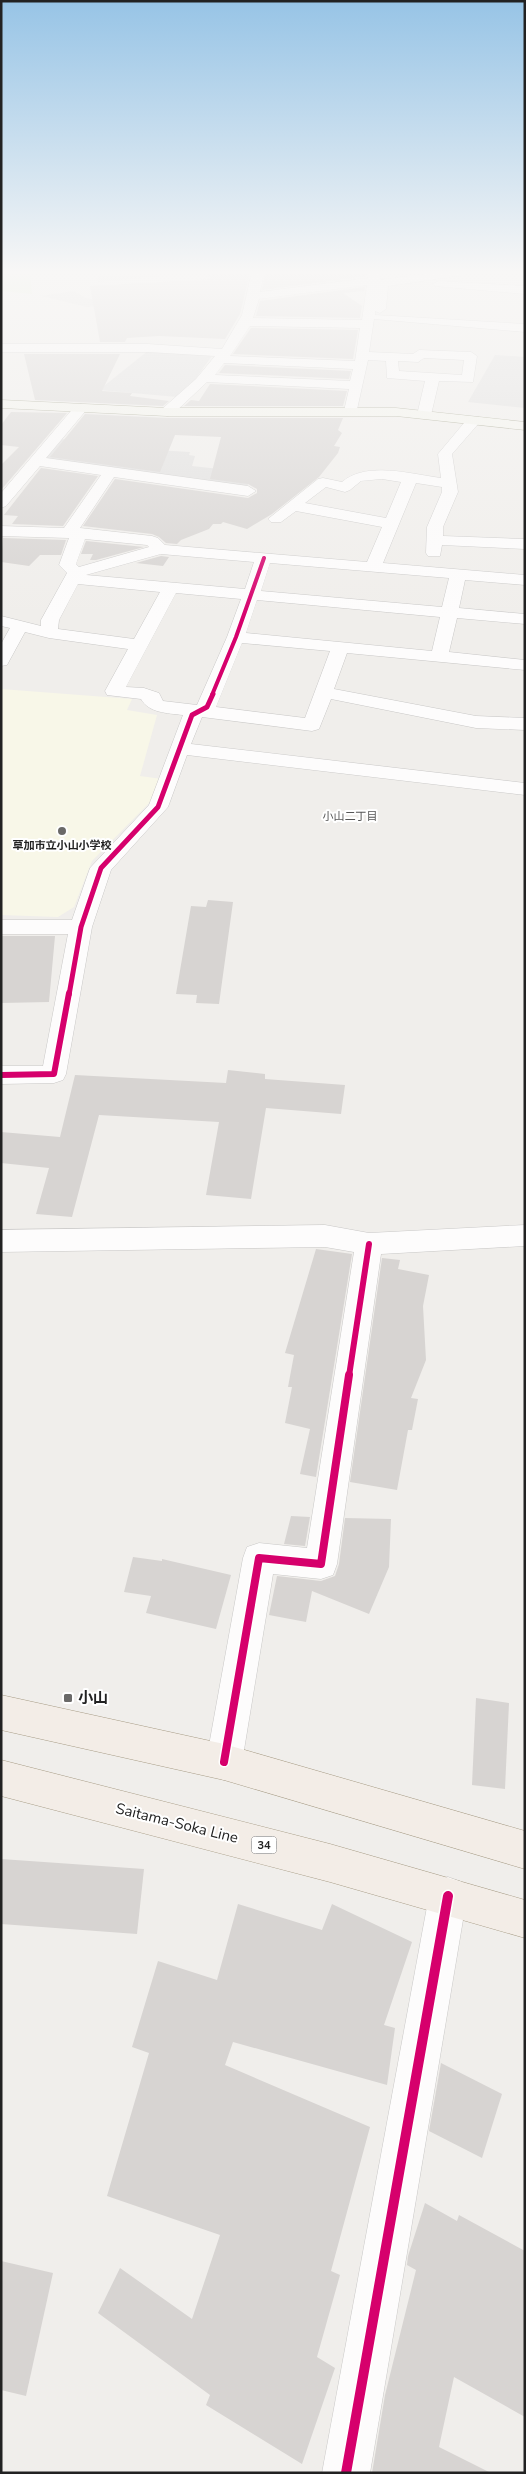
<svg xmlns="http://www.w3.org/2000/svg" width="526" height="2474" font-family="'Nunito Sans','Noto Sans JP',sans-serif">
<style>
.education{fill:#f8f7e8}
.grass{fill:#ddeccb}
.parking{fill:#e0dfde}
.building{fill:#d7d4d2}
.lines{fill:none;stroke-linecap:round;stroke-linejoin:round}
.street-casing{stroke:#c9c8c7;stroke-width:1}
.secondary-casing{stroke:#999a82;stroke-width:1}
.primary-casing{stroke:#a79c86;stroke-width:1}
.street{fill:#fdfcfc;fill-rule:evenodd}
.secondary{fill:#f4f4ed;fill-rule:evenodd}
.primary{fill:#f3ede7;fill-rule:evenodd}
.cycleway-far4-casing{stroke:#fff;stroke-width:5.5}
.cycleway-far3-casing{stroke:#fff;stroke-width:8}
.cycleway-far2-casing{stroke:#fff;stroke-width:9}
.cycleway-far1-casing{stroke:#fff;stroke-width:11}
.cycleway-casing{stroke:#fff;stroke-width:13}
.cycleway-far4{stroke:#d6006c;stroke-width:4}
.cycleway-far3{stroke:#d6006c;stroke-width:5}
.cycleway-far2{stroke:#d6006c;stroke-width:6}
.cycleway-far1{stroke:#d6006c;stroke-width:8}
.cycleway{stroke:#d6006c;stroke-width:10}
.poi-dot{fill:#6a6968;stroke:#fff;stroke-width:2}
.labels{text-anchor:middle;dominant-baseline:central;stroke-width:4;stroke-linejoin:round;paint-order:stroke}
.far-neighbourhood-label{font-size:11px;fill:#555;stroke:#fff}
.far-poi-label{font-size:11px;font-weight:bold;fill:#222;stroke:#fff}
.shield{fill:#fff;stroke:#646464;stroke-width:1}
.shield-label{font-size:11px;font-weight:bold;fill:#222}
.near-poi-label{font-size:15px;font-weight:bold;fill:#222;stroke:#fff;text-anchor:start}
.near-street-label{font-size:15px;fill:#222;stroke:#fff}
</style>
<rect width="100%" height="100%" fill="#f0eeeb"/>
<path class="education" d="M 1,689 L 132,699 L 127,710 L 157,715 L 140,776 L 162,779 L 152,800 L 92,861 L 74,907 L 58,917 L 1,915 Z"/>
<path class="grass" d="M 1,272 L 30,272 L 32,294 L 1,291 Z"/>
<g class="parking">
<path d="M 97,272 L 171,272 L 174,275 L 98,282 Z"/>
<path d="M 74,291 L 86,298 L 122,305 L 87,307 L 41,296 Z"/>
<path d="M 149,350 L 207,354 L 211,357 L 190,387 L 177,397 L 99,390 Z"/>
<path d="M 495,355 L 525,357 L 525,408 L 468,402 Z"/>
<path d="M 62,439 L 137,449 L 190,452 L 189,455 L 195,456 L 192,466 L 256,473 L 246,487 L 45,459 Z"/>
</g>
<g class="building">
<path d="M 204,272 L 250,272 L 240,314 L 225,339 L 159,336 L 127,338 L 125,342 L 100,342 L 90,286 L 211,279 Z"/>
<path d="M 302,272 L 367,272 L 366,276 L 262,290 L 265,274 Z"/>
<path d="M 365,287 L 364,291 L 343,293 L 362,306 L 360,318 L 256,316 L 260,301 Z"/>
<path d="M 251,328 L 358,330 L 353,359 L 233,354 Z"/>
<path d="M 24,354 L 120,354 L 102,391 L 132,393 L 130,396 L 169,401 L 163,406 L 35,400 Z"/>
<path d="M 225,365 L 351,371 L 349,379 L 219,373 Z"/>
<path d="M 210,384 L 347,391 L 343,406 L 184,406 L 191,400 L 199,401 Z"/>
<path d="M 11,412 L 67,413 L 1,490 L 1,465 L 19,447 L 1,445 L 1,425 Z"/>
<path d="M 85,414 L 167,418 L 343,418 L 338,430 L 342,433 L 334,446 L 340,447 L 338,453 L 319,477 L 272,514 L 247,529 L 223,522 L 221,524 L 213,524 L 209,529 L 181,540 L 177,544 L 166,543 L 159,537 L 152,534 L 83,526 L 115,479 L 248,498 L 257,493 L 257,489 L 248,484 L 210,479 L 221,437 L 175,435 L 160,472 L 50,457 Z"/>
<path d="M 41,468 L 98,476 L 63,526 L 12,524 L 18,516 L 4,515 Z"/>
<path d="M 3,538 L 66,540 L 61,555 L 40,555 L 29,566 L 1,562 Z"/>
<path d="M 86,541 L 144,547 L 96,560 L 90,560 L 93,554 L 81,554 Z"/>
<path d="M 161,556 L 169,557 L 163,566 L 136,563 Z"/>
<path d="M 208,900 L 233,902 L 219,1004 L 196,1003 L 197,995 L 176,994 L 191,906 L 206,907 Z"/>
<path d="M 1,936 L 55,936 L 49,1002 L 1,1003 Z"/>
<path d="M 228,1070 L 265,1074 L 265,1079 L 345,1085 L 341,1114 L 266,1108 L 251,1199 L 206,1195 L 219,1122 L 99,1115 L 72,1217 L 36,1214 L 49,1168 L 1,1163 L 1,1132 L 60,1137 L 75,1075 L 226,1083 Z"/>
<path d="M 316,1249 L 352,1254 L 316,1477 L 300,1474 L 310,1429 L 285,1423 L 292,1387 L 288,1387 L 294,1355 L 285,1353 Z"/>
<path d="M 382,1258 L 400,1260 L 398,1269 L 429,1275 L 423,1306 L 426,1360 L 411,1398 L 418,1399 L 412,1430 L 408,1430 L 397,1490 L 350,1482 Z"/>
<path d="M 291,1516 L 310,1517 L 305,1546 L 284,1544 Z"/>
<path d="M 345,1518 L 391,1519 L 389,1567 L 369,1614 L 312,1591 L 306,1622 L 269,1615 L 277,1576 L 321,1581 L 335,1576 L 339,1564 Z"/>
<path d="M 133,1557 L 162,1561 L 162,1559 L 231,1575 L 216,1629 L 146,1613 L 151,1596 L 124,1592 Z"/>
<path d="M 476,1698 L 509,1703 L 505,1789 L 472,1785 Z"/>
<path d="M 1,1859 L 144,1869 L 137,1934 L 1,1924 Z"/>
<path d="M 238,1904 L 322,1930 L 332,1904 L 412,1942 L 384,2025 L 395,2028 L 387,2085 L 233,2042 L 225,2065 L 370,2127 L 331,2271 L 340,2275 L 317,2357 L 335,2368 L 302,2464 L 206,2405 L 210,2395 L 98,2313 L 120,2268 L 192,2319 L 220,2235 L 107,2196 L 149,2053 L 132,2047 L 158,1961 L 217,1980 Z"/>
<path d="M 441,2063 L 502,2094 L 482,2158 L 429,2131 Z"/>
<path d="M 425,2203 L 457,2221 L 459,2215 L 525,2251 L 525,2417 L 454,2377 L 439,2447 L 491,2473 L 372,2473 L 385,2395 L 416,2270 L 407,2265 L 408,2256 Z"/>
<path d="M 1,2261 L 53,2273 L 26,2396 L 1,2390 Z"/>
</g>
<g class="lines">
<g class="street-casing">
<g id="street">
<path d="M 252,272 L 264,272 L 260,292 L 368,278 L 369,272 L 381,272 L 380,280 L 440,272 L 470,272 L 464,275 L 388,286 L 386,309 L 380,313 L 375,311 L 375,315 L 525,324 L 525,332 L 374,319 L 369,352 L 413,354 L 419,350 L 471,352 L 477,356 L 473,382 L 439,381 L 431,415 L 424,419 L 417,415 L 425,381 L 387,378 L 386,361 L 368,360 L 356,414 L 351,415 L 344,411 L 349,389 L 207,382 L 172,415 L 167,416 L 160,412 L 162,409 L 196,379 L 215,356 L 148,352 L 1,352 L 1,344 L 148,344 L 222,349 L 242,315 ZM 367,285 L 362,320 L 253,318 L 259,299 ZM 250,326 L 360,328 L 355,361 L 230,356 ZM 424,358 L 464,360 L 462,375 L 399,371 L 398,361 L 418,362 ZM 224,363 L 353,369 L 350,381 L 215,375 Z"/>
<path d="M 439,281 L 525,286 L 525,294 L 435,286 L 433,284 Z"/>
<path d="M 81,404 L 88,408 L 46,458 L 248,486 L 256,491 L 248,496 L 114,477 L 80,528 L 152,536 L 158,538 L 165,545 L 367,562 L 382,527 L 296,511 L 281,522 L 271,522 L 268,519 L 318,479 L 323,478 L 342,482 C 367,461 410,474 441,478 L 438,454 L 469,417 L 479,417 L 481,420 L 479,423 L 452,454 L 458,492 L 443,527 L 443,536 L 525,539 L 525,549 L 442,545 L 440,556 L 428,556 L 426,553 L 427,527 L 442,492 L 442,487 L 416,483 L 383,563 L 525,575 L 525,585 L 465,580 L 459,608 L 525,614 L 525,624 L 457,618 L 449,652 L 525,660 L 525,670 L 347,653 L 334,689 L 476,716 L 525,718 L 525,730 L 476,728 L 331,699 L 319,729 L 312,731 L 202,717 L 191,744 L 525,783 L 525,795 L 187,755 L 168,807 L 111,870 L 92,927 L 66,1074 L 63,1080 L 54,1083 L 1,1084 L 1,1066 L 43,1066 L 68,934 L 1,934 L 1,920 L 72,920 L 90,868 L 149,805 L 183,715 C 167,713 149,713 141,699 L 107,695 L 105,691 L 128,649 L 49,638 L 25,632 L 7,665 L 1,666 L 1,644 L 10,628 L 1,626 L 1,616 L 41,626 L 41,620 L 67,573 L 59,565 L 69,538 L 1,536 L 1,526 L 64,528 L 101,475 L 40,466 L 6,506 L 1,508 L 1,493 L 76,405 ZM 382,479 L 401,482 L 386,518 L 305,503 L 326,487 L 345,492 L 350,490 L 361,481 ZM 85,539 L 147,545 L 149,547 L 79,567 L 76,564 ZM 161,554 L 254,562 L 245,589 L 86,575 ZM 270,563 L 449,578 L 442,607 L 261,591 ZM 78,584 L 160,592 L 134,639 L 58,629 L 59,620 ZM 176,593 L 241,599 L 227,637 L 197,705 L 163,701 L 159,693 L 144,688 L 126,687 ZM 257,600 L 440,617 L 432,651 L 246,633 ZM 242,643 L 330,651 L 305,718 L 216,707 Z"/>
<path d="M 325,1225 L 369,1233 L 525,1225 L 525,1246 L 381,1254 L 337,1564 L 333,1575 L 321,1579 L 273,1574 L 242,1762 L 237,1775 L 224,1780 L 211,1775 L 206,1762 L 243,1558 L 247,1547 L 259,1543 L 307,1548 L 354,1252 L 325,1247 L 1,1252 L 1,1230 Z"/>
<path d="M 448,1877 L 462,1882 L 467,1896 L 370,2473 L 322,2473 L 429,1896 L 434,1882 Z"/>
</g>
</g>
<g class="secondary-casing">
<path id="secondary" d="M 1,400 L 167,408 L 396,408 L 525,422 L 525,430 L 396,416 L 167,416 L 1,408 Z"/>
</g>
<g class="primary-casing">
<g id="primary">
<path d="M 1,1695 L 224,1744 L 525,1831 L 525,1869 L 224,1780 L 1,1730 Z"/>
<path d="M 1,1760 L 330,1844 L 525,1900 L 525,1938 L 330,1882 L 1,1796 Z"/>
</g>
</g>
<use href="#street" class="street"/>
<use href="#secondary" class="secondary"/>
<use href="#primary" class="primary"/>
<g class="cycleway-far4-casing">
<path id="cycleway-far4" d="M 212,695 L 236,637 L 264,558"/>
</g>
<g class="cycleway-far3-casing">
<path id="cycleway-far3" d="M 69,995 L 81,927 L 101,868 L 158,807 L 192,715 L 207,707 L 213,694"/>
</g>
<g class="cycleway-far2-casing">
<g id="cycleway-far2">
<path d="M 1,1075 L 54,1074 L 69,993"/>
<path d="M 349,1376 L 369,1244"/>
</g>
</g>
<g class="cycleway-far1-casing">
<path id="cycleway-far1" d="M 224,1762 L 259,1558 L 321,1564 L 349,1375"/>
</g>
<g class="cycleway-casing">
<path id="cycleway" d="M 346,2473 L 448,1896"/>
</g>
<use href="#cycleway-far4" class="cycleway-far4"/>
<use href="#cycleway-far3" class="cycleway-far3"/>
<use href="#cycleway-far2" class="cycleway-far2"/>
<use href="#cycleway-far1" class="cycleway-far1"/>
<use href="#cycleway" class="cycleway"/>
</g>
<linearGradient id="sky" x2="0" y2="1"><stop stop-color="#97c4e6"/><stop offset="0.44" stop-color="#f8f7f6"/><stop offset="1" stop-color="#f8f7f6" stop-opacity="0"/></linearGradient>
<rect width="526" height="619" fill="url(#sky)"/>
<g class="poi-dot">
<circle cx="62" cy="831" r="5"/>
<rect x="63" y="1693" width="10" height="10" rx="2.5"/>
</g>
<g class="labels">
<g class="far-neighbourhood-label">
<text x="350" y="816">小山二丁目</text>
</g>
<g class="far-poi-label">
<text x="62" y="845">草加市立小山小学校</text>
</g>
<rect class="shield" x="251.5" y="1836.5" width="25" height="17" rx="4"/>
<g class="shield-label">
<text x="264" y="1845">34</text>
</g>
<g class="near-poi-label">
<text x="78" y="1698">小山</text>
</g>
<g class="near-street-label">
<text transform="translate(177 1823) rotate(14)">Saitama-Soka Line</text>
</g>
</g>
<rect width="526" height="2474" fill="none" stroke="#222222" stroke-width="5"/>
</svg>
